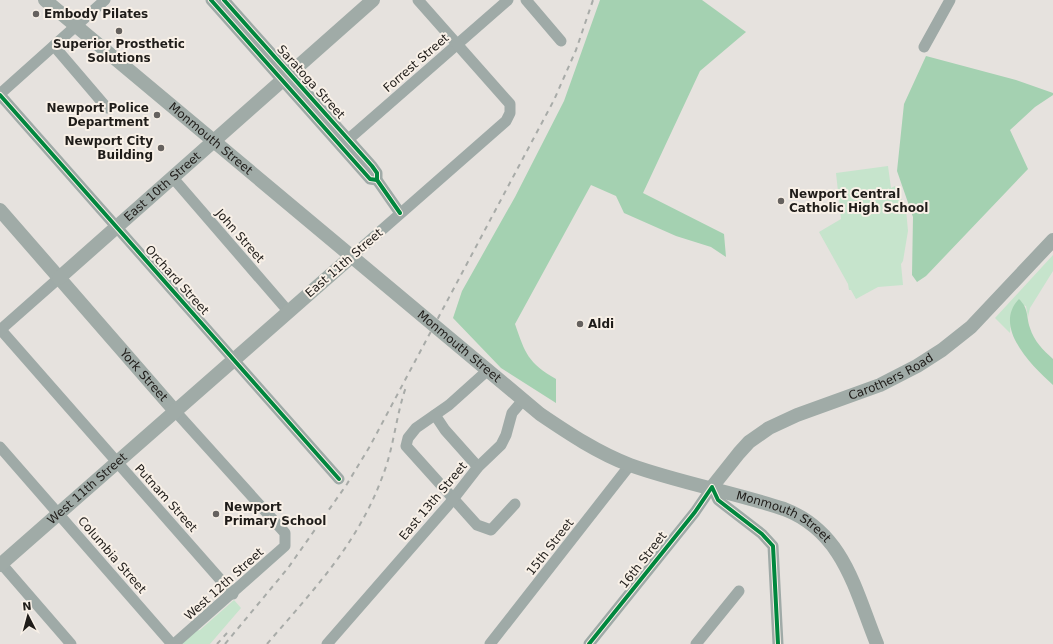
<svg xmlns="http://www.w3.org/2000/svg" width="1053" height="644" font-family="'DejaVu Sans',sans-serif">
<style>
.green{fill:#c6e4cc}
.forest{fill:#a4d1b1}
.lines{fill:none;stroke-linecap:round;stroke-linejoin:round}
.minor{stroke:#9faaa7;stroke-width:11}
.major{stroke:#a0aba7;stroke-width:14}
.rail{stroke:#a8aba8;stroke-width:2;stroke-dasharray:5 5;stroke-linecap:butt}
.cycleway-casing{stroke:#f8f0e7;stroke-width:6}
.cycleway{stroke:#00873e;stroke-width:4}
.poi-dot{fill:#65615e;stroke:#f8f0e7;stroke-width:1.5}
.labels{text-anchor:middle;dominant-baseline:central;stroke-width:4;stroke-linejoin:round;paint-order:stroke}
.poi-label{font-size:12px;font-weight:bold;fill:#1f1c19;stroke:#f8f0e7;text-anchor:start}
.street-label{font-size:12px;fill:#1f1c19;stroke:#f8f0e7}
</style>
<rect width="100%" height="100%" fill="#e6e2de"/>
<g class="green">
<path d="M 888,166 L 891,188 L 895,186 L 906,209 L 908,231 L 903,261 L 901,264 L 903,285 L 878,287 L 856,299 L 851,290 L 849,290 L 848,284 L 819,232 L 841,219 L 836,173 Z"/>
<path d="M 1053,255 L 1053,271 L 1030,308 L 1028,317 L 1026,306 L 1015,304 L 1011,317 L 1010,333 L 995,318 Z"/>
<path d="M 234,600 L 241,608 L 210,644 L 177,644 L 194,631 L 200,630 Z"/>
</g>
<g class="forest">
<path d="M 600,0 L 702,0 L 746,32 L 700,71 L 643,193 L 724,234 L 726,257 L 711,247 L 676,236 L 624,213 L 616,196 L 591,185 L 515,324 C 525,353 528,363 556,379 L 556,403 L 501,368 L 453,318 L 462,291 L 515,197 L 564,101 Z"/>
<path d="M 926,56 L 1016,80 L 1053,93 L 1053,95 L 1035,107 L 1010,130 L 1028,169 L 926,276 L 917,282 L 912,275 L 913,217 L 897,171 L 904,104 Z"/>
<path d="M 1019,299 C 1029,309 1026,316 1030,328 C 1034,341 1043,350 1053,359 L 1053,385 C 1032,366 992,327 1019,299 Z"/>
</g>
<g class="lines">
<g class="minor">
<path d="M 211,0 L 370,179 L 377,180"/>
<path d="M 224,0 L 372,166 L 377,173 L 377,180 L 400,213"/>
<path d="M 526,0 L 561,41"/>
<path d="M 54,46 L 107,108"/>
<path d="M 924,47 L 950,0"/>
<path d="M 0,94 L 105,0"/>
<path d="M 0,95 L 339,479"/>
<path d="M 343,144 L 508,0"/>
<path d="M 173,178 L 288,311"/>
<path d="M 351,257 L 506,121 L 510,113 L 510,104 L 418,0"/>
<path d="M 0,329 L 233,594"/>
<path d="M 0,330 L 59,278"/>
<path d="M 488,370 L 449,405 L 416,428 L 408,438 L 406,446 L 477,525 L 491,530 L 515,504"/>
<path d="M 435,415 L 445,430 L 478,467"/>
<path d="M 0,447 L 172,644"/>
<path d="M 0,562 L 71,644"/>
<path d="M 174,644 L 285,546 L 285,533 L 175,411"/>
<path d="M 327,644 L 450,503 L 478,467 L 501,445 L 506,435 L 512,413 L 523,400"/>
<path d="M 490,644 L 630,465"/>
<path d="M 589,644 L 695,512 L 712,487 L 718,500 L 762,534 L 773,546 L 778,644"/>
<path d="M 696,644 L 739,591"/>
</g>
<g class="major">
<path id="s1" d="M 45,0 L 540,414 C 568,433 598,453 630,465 C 680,483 733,492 784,509 C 844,532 855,590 877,644"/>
<path id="s2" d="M 0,210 L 175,411"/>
<path id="s3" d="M 59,278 L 373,0"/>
<path id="s4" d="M 712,487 L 739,453 L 749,442 L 769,428 L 797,415 L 880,385 L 917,366 L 942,350 L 971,327 L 1053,240"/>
<path id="s5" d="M 0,565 L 351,257"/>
</g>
<g class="rail">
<path d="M 217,644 L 227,633"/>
<path d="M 225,644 L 288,568 L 347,484 L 370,446 L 554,100 L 576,50 L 593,0"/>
<path d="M 267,644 C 314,589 358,544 383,475 C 394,447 396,415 406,387"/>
</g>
<g class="cycleway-casing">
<g id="cycleway">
<path d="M 211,0 L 370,179 L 377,180"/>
<path d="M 224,0 L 372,166 L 377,173 L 377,180 L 400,213"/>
<path d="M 0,95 L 339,479"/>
<path d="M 589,644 L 695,512 L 712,487 L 718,500 L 762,534 L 773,546 L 778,644"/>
</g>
</g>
<use href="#cycleway" class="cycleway"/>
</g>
<g class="poi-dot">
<circle cx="36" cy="14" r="4"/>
<circle cx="119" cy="31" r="4"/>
<circle cx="157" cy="115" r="4"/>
<circle cx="161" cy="148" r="4"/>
<circle cx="781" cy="201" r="4"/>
<circle cx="580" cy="324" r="4"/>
<circle cx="216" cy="514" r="4"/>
</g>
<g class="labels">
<g class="poi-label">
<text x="44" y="14">Embody Pilates</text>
<text x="119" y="44" text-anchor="middle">Superior Prosthetic<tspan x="119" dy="14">Solutions</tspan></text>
<text x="149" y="108" text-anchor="end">Newport Police<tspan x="149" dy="14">Department</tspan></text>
<text x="153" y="141" text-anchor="end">Newport City<tspan x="153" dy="14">Building</tspan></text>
<text x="789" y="194">Newport Central<tspan x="789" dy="14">Catholic High School</tspan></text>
<text x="588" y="324">Aldi</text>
<text x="224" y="507">Newport<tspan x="224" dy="14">Primary School</tspan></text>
</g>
<g class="street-label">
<text transform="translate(416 63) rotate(-41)">Forrest Street</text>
<text transform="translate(311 82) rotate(48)">Saratoga Street</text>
<text stroke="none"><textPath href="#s1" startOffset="216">Monmouth Street</textPath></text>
<text stroke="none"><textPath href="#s3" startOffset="138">East 10th Street</textPath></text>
<text transform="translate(240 236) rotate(49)">John Street</text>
<text transform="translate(344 263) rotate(-41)">East 11th Street</text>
<text transform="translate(177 280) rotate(48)">Orchard Street</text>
<text stroke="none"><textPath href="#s1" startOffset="540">Monmouth Street</textPath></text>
<text stroke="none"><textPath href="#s2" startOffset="219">York Street</textPath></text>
<text stroke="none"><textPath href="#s4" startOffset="215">Carothers Road</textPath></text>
<text stroke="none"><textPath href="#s5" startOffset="116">West 11th Street</textPath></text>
<text transform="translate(166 498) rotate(48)">Putnam Street</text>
<text transform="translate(433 501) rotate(-50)">East 13th Street</text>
<text stroke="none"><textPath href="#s1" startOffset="912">Monmouth Street</textPath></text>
<text transform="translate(550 547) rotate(-52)">15th Street</text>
<text transform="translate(112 555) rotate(49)">Columbia Street</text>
<text transform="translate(643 560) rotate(-52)">16th Street</text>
<text transform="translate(224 584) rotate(-42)">West 12th Street</text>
</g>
</g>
<g transform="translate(28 616) rotate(354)" stroke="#f8f0e7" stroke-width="3" paint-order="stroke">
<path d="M0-3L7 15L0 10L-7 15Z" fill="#1f1c19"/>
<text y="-6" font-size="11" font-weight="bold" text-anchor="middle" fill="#1f1c19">N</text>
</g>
</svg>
